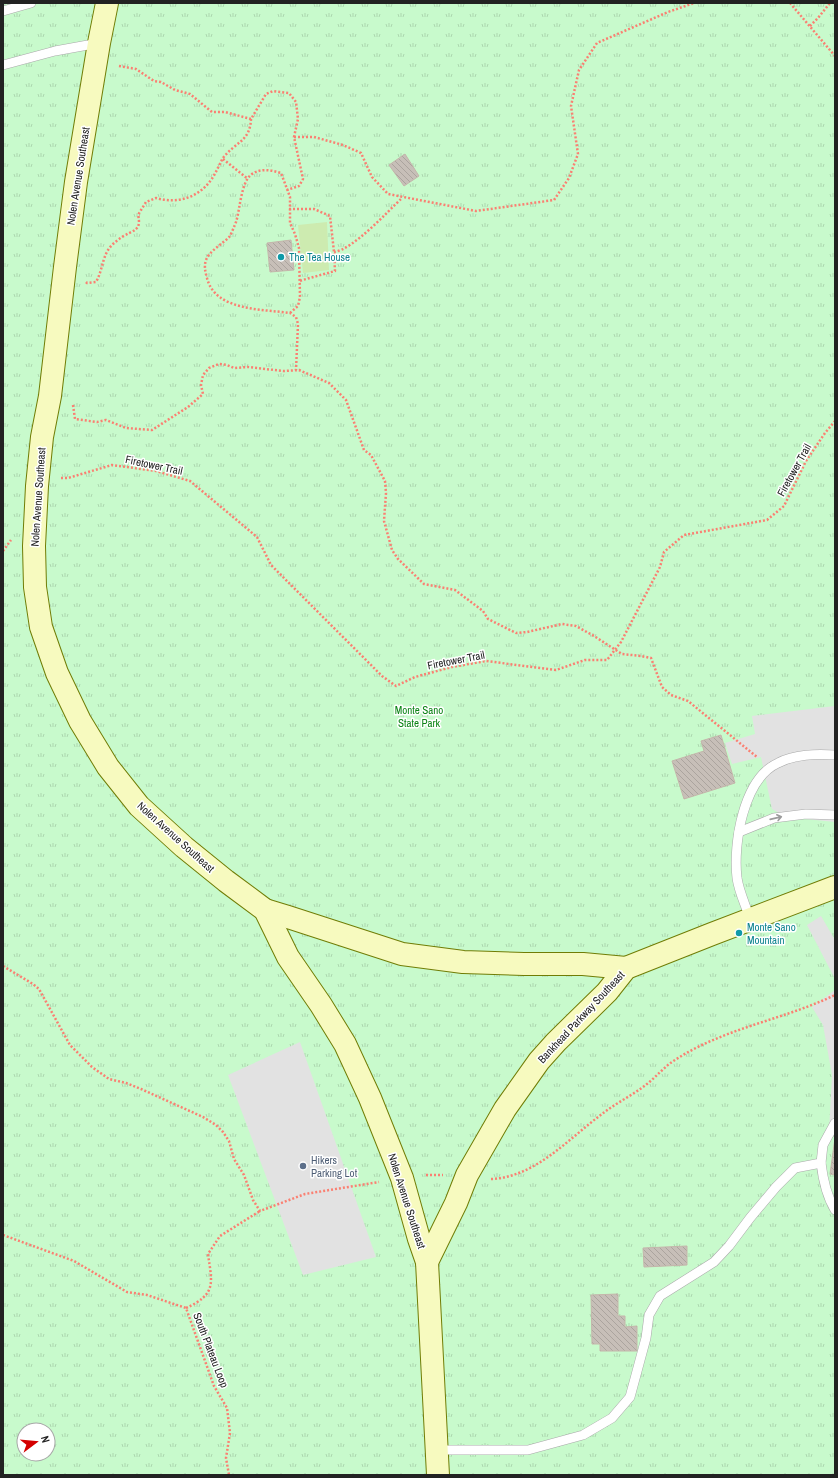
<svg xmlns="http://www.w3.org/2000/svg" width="838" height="1478" font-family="'Archivo Narrow',sans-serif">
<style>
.park{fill:url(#park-tufts);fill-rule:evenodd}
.garden{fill:#cdebb0}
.parking{fill:#e2e2e2}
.building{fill:url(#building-back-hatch);stroke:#c4b6ab}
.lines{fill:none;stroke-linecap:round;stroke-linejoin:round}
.lane-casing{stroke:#a9a9a9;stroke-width:10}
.secondary-casing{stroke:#707d05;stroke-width:24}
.path{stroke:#fa8072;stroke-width:2.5;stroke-dasharray:2 2;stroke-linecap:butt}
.lane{stroke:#fff;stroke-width:9}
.secondary{stroke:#f7fabf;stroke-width:22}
.oneway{stroke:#9c9c9c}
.culture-dot{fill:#0f9aa8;stroke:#fff;stroke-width:1.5}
.service-dot{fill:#5c6f8a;stroke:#fff;stroke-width:1.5}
.labels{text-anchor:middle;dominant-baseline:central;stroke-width:3;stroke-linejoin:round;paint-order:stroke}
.street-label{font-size:11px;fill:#222;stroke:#fff}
.culture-label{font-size:11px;fill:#0d838f;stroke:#fff;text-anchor:start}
.park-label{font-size:11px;fill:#0c8416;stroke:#fff}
.service-label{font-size:11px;fill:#4e5e75;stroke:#fff;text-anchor:start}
</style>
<defs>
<pattern id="park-tufts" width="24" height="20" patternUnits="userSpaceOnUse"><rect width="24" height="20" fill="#c8facc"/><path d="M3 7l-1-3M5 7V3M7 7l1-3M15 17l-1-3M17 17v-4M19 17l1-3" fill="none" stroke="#acd6af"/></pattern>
<pattern id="building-back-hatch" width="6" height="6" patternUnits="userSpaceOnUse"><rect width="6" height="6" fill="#c7bfb8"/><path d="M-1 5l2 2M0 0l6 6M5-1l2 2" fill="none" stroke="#aba49e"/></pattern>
</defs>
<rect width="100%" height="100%" fill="#f2efe9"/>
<path class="park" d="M 3,3 L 835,3 L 835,1475 L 3,1475 ZM 24,1430 L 48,1430 L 48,1454 L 24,1454 Z"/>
<path class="garden" d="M 327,222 L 329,270 L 303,273 L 298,225 Z"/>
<g class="parking">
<path d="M 835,706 L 835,822 L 786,817 L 772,809 L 761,757 L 732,764 L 725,743 L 755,734 L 752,716 Z"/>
<path d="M 821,916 L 835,940 L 835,979 L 807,925 Z"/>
<path d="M 835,990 L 835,1133 L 829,1132 L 832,1075 L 823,1025 L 812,1007 Z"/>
<path d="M 300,1042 L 376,1257 L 303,1275 L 228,1075 Z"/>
</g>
<g class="building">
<path d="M 405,154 L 419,176 L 404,186 L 389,165 Z"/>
<path d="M 291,240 L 294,270 L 270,272 L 267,243 Z"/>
<path d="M 721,735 L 735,783 L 684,799 L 672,761 L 704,751 L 701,741 Z"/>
<path d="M 835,1138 L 835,1175 L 830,1174 Z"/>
<path d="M 687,1246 L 687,1265 L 644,1267 L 643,1248 Z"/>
<path d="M 618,1294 L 618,1316 L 625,1316 L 625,1327 L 637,1326 L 637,1351 L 600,1351 L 600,1344 L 592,1344 L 591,1295 Z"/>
</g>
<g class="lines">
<g class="lane-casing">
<g id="lane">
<path d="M 3,11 L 31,3"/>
<path d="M 3,65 L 55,51 L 99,43"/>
<path d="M 739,832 L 774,818 L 806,814 L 835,815"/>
<path d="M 750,919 C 746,906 739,892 737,878 C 733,844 743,779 778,763 C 795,754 816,754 835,755"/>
<path d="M 821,1163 C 823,1180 826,1195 835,1210"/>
<path d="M 437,1450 L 528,1450 L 583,1435 L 612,1418 L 630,1397 L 646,1338 L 649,1315 L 660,1296 L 714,1262 L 729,1246 L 750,1218 L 776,1187 L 795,1168 L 821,1163 L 823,1145 L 835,1123"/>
</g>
</g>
<g class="secondary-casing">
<g id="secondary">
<path d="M 107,3 L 99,43 L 76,182 L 65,267 L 50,396 L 42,437 L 37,486 L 34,546 L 35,587 L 41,627 L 57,673 L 80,721 L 108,767 L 139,806 L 184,847 L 226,881 L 265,910 L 288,957 L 321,1005 L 345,1044 L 370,1098 L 402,1178 L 419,1239 L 427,1262 L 438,1475"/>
<path d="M 265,910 L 288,917 L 402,954 L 463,962 L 524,964 L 583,964 L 626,968"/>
<path d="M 427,1262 L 456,1203 L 467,1175 L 505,1109 L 539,1061 L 556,1042 L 607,992 L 626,968 L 712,934 L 835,887"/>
</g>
</g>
<g class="path">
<path d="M 790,3 L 835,56"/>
<path d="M 810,26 L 818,18 L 830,3"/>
<path d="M 119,66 L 136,69 L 154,81 L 161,82 L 175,90 L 190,94 L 212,112 L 225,112 L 251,119 L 266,94 L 273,91 L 289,93 L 296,102 L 298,119 L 294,137 L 303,179 L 299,186 L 287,190"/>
<path d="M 294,137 L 314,137 L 343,145 L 361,153 L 372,177 L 388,194 L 476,211 L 554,200 L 569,178 L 578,154 L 571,106 L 579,70 L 597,43 L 668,12 L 694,3"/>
<path d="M 223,159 L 248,179"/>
<path d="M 289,209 L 314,209 L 330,216 L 334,252 L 335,271 L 299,281"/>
<path d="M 334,252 C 354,249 387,212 402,198"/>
<path d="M 86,282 L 87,283 L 96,282 C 103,270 102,255 112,245 C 115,242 119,239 122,237 C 133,230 142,231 138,215 L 146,202 L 156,198 C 177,204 198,198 211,180 C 216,173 219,165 223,158 C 235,142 250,142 251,119"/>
<path d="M 290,313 L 298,306 L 300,297 L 299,248 L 295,234 L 290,223 L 290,197 L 281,173 C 271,170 261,168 252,174 C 241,181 240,210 236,222 C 234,227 232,232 230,236 C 223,244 210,250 206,260 C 204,266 205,271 207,278 C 215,311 262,309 290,313 L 296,317 L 298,324 L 296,370"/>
<path d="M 73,405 L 75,419 L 97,422 L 106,420 L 126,428 L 152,430 L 188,407 L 203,394 L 201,385 L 203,375 L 209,368 L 219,364 L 227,365 L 234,368 L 248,367 L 283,371 L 299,370 L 329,383 L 346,400 L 364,450 L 371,455 L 385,481 L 386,493 L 384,521 L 392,550 L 398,559 L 424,584 L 455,590 L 483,611 L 488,619 L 516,633 L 527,632 L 562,624 L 576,626 L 594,636 L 622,654 L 641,656 L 651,658 L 662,687 L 671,695 L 688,701 L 757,757"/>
<path d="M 61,478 L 68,478 L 112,465 L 156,471 L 190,481 L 257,537 L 271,565 L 382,676 L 396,686 L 415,677 L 452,667 L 486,661 L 556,670 L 585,660 L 607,660 L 621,642 L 660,567 L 664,552 L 684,535 L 767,520 L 784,506 L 806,461 L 825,433 L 835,421"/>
<path d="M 3,551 L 11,540"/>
<path d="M 3,966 L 33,984 L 39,989 L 70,1045 L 92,1067 L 109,1079 L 126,1083 L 141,1089 L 203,1117 L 216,1125 L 223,1132 L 229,1141 L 234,1159 L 244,1175 L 253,1200 L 260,1211 L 305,1194 L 379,1182"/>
<path d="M 426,1175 L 443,1175"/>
<path d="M 491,1179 C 536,1177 568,1139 602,1114 C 616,1103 633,1095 647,1084 C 657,1076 665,1066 675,1060 C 724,1028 783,1020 835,995"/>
<path d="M 3,1235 L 74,1261 L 127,1292 L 147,1295 L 186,1308 L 214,1386 L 227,1408 L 230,1433 L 226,1458 L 229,1475"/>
<path d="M 186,1308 C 217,1294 212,1283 208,1254 L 220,1236 L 260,1211"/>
</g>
<use href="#lane" class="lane"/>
<use href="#secondary" class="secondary"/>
</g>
<defs><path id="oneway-shaft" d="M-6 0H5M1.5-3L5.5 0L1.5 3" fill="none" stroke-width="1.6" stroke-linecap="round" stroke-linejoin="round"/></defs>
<use class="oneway" href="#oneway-shaft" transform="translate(776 818) rotate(-13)"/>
<g class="culture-dot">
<circle cx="281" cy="257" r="4"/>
<circle cx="739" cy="933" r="4"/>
</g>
<circle class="service-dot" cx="303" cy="1166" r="4"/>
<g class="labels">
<g class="street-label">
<text transform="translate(78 176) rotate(-81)">Nolen Avenue Southeast</text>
<text transform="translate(154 465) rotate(12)">Firetower Trail</text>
<text transform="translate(794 470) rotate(-61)">Firetower Trail</text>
<text transform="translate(38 497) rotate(-86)">Nolen Avenue Southeast</text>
<text transform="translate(456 660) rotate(-11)">Firetower Trail</text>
<text transform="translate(176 837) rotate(42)">Nolen Avenue Southeast</text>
<text transform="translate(581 1017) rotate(-47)">Bankhead Parkway Southeast</text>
<text transform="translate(407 1201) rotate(72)">Nolen Avenue Southeast</text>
<text transform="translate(211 1350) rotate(69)">South Plateau Loop</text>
</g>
<g class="culture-label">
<text x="289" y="257">The Tea House</text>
<text x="747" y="927">Monte Sano<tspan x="747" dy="13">Mountain</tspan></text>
</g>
<g class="park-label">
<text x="419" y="710">Monte Sano<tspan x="419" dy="13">State Park</tspan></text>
</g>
<g class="service-label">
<text x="311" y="1160">Hikers<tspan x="311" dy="13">Parking Lot</tspan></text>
</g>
</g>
<rect width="838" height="1478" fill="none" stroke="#222222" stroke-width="8"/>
<g transform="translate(36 1442) rotate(74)"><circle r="19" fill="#ffffff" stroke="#a7a7a7"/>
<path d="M0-3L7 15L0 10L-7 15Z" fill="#d40000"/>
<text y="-6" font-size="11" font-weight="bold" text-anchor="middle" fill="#222222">N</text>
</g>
</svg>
